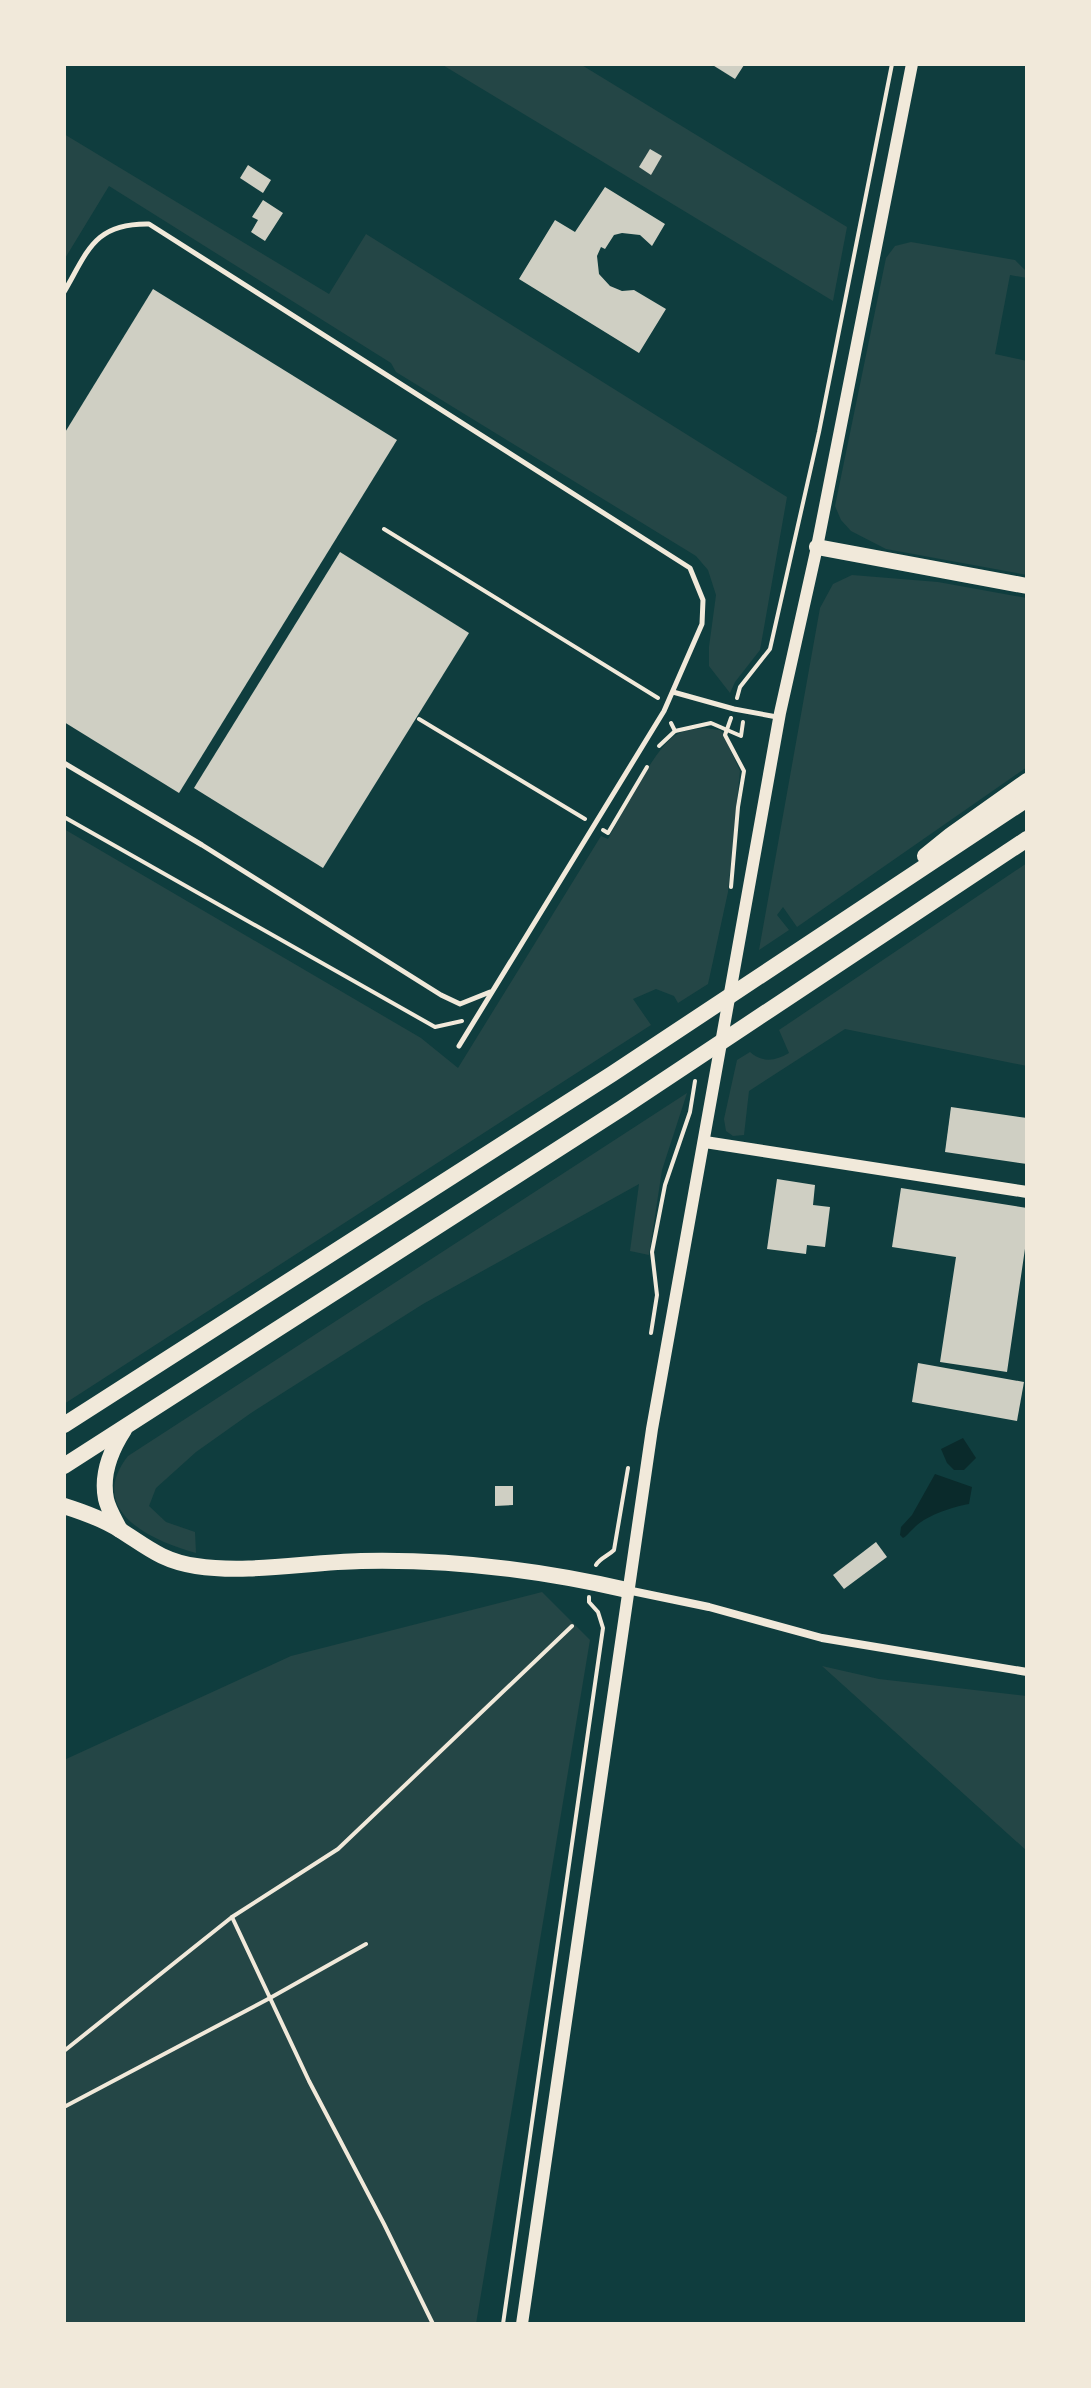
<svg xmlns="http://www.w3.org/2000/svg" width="1091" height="2388" font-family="'Libre Baskerville',serif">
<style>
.green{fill:#244646}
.water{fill:#0a2a2b}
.building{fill:#cfcfc3}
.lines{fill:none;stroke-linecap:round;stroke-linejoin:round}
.path{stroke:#f1e9da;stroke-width:4}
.service{stroke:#f1e9da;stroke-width:5}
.minor{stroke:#f1e9da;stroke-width:8}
.tertiary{stroke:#f1e9da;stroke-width:12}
.primary{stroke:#f1e9da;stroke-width:16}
</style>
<rect width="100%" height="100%" fill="#0f3d3e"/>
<g class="green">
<path d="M 441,64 L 580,64 L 847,227 L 833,301 Z"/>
<path d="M 64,134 L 329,294 L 366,234 L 787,497 L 760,650 L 735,682 L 730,693 L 709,666 L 709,647 L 716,595 L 708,570 L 696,556 L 396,372 L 391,363 L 109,186 L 64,260 Z"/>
<path d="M 911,242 L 1015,260 L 1026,271 L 1027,278 L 1010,275 L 995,354 L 1027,361 L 1027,575 L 886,549 L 851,531 L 841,520 L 835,506 L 886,258 L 895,246 Z"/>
<path d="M 852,575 L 938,582 L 1027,598 L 1027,767 L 797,927 L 783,907 L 777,915 L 789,930 L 759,950 L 820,608 L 833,584 Z"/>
<path d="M 705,728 L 720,730 L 723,733 L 740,771 L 728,892 L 708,984 L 678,1003 L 674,996 L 656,989 L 633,999 L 651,1025 L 64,1404 L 64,829 L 421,1038 L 458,1068 L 601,836 L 608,839 C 622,814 653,751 674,736 C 683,730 695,729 705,728 Z"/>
<path d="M 1027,863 L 1027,1066 L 845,1029 L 749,1091 L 744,1135 L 733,1136 L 726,1131 L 724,1119 L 737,1060 L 750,1052 C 762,1063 776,1061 789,1053 L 779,1030 Z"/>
<path d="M 687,1093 L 662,1170 L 649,1255 L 630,1251 L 639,1184 L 423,1304 L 251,1413 L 196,1452 L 156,1488 L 149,1506 L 166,1522 L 195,1532 L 196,1553 C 152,1541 85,1511 128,1456 Z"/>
<path d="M 542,1592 L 590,1640 L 476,2324 L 64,2324 L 64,1760 L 291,1656 Z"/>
<path d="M 822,1666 L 879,1679 L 1027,1696 L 1027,1851 Z"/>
</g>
<g class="water">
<path d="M 963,1438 L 976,1458 L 964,1470 L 954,1470 L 947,1463 L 941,1449 Z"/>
<path d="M 935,1474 L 972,1487 L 969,1504 C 952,1507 924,1516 913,1529 C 909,1532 907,1536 903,1538 L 900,1535 L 901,1527 L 912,1515 Z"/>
</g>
<g class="building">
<path d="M 711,64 L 742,64 L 744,65 L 735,79 Z"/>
<path d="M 650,149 L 662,156 L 651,175 L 639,167 Z"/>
<path d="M 248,165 L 271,180 L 263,193 L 240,178 Z"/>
<path d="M 605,187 L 665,224 L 652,246 L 640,235 L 622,233 L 614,235 L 605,249 L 601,247 L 597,256 L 599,274 L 610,286 L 622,291 L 634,290 L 666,309 L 639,353 L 519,279 L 555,220 L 575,232 Z"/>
<path d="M 263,200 L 283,213 L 265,241 L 251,232 L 258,220 L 252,217 Z"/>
<path d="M 153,289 L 397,440 L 179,793 L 64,722 L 64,434 Z"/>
<path d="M 340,552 L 469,633 L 323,868 L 194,788 Z"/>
<path d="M 951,1107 L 1027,1118 L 1027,1164 L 945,1152 Z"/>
<path d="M 777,1179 L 815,1185 L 813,1205 L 830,1207 L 825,1247 L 807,1245 L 806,1254 L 767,1249 Z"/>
<path d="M 901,1188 L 1027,1208 L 1027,1235 L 1007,1372 L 940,1362 L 956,1257 L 892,1247 Z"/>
<path d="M 918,1363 L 1024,1382 L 1017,1421 L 912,1402 Z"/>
<path d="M 495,1486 L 513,1486 L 513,1505 L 495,1506 Z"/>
<path d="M 876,1542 L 887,1557 L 844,1589 L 833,1575 Z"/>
</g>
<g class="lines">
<g class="path">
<path d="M 384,529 L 658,698"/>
<path d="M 737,698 L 740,687 L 770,649 L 819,432 L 892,64"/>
<path d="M 731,718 L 725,735 L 744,771 L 738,807 L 731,887"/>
<path d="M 419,719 L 585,819"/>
<path d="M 671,723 L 675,731 L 711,723 L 741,736 L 743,722"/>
<path d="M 659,746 L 675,731"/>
<path d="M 64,817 L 435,1027 L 462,1021"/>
<path d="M 603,830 L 608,833 L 647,767"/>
<path d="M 651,1333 L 657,1295 L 652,1252 L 665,1185 L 690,1112 L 695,1081"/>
<path d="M 596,1565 C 600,1558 608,1556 614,1550 L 628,1468"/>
<path d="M 232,1917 L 338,1849 L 572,1626"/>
<path d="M 64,2051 L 232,1917 L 309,2081 L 384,2224 L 433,2324"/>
<path d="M 64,2107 L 270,1998 L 366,1944"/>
<path d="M 503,2324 L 603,1628 L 598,1612 L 589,1602 L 589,1597"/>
</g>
<g class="service">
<path d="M 64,292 C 88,251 94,223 149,224 L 690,568 L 703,600 L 702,624 L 664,711 L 459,1046"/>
<path d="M 673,692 L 734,709 L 777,717"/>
<path d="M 64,763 L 202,845 L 441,995 L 460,1004 L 490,992"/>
</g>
<path class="minor" d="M 627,1590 L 709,1607 L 822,1638 L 1027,1672"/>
<g class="tertiary">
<path d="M 705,1142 L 1027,1192"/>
<path d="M 522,2324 L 652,1429 L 780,713 L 817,547 L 912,64"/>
</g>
<g class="primary">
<path d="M 817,547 L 1027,586"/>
<path d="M 925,856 L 951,835 L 1027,781"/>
<path d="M 64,1425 L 612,1074 L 1027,799"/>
<path d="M 64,1466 L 622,1108 L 1027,839"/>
<path d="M 64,1506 C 83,1512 103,1519 120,1530 C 147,1547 162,1561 196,1566 C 248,1574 308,1562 361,1561 C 450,1559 540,1570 627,1590"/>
<path d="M 120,1530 C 115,1520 108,1509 106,1499 C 101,1474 111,1450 124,1430"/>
</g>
</g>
<rect width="1091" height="2388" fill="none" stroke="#f1e9da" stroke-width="132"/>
</svg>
